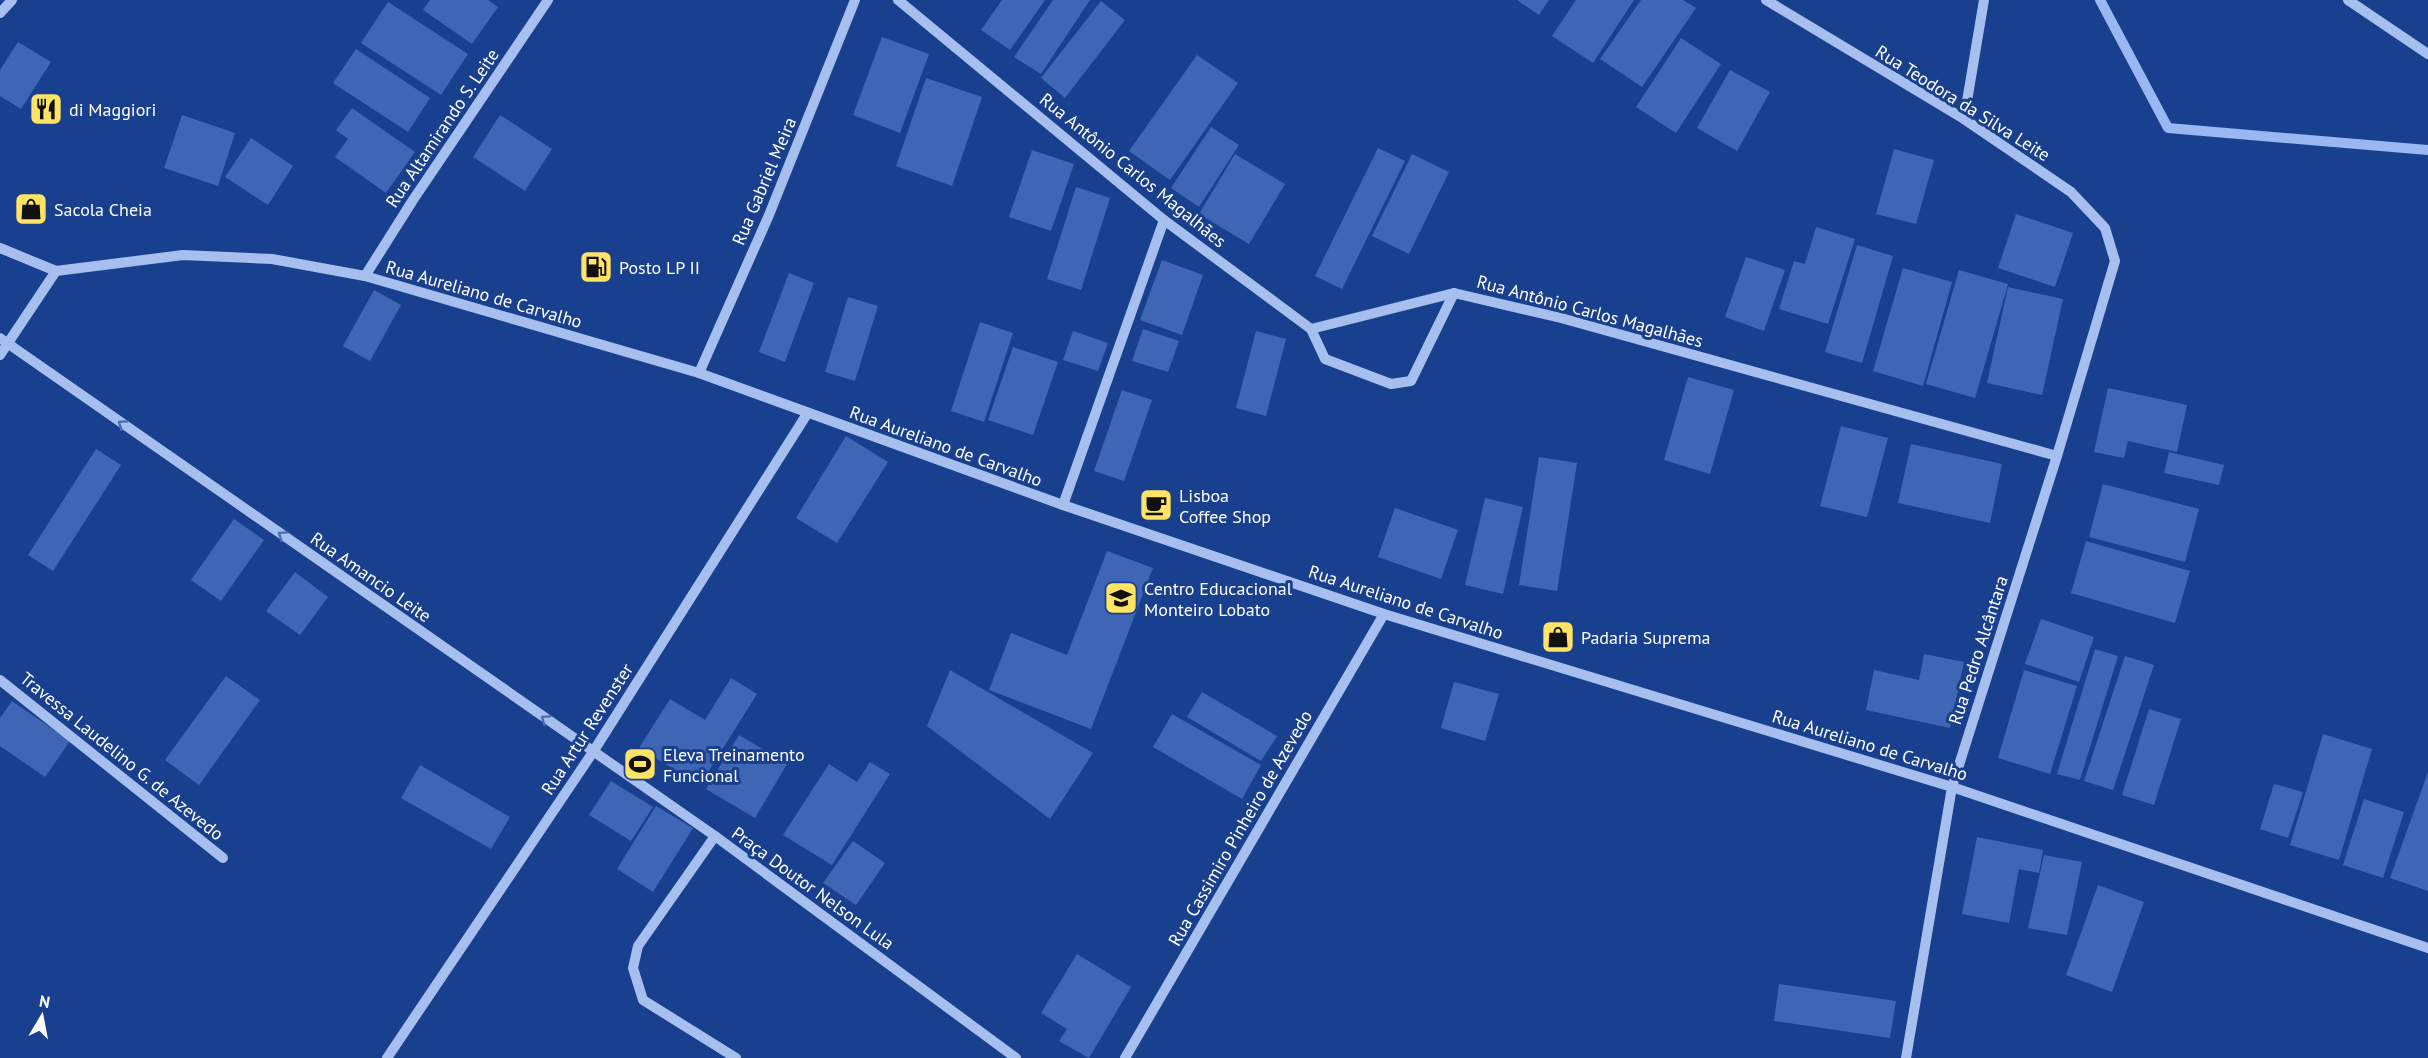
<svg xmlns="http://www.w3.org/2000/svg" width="2428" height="1058" font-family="'PT Sans',sans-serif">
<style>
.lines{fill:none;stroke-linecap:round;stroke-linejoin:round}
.stream{stroke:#99b8f1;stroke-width:10}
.building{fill:#3e66b5}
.minor{stroke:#a6bfef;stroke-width:10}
.oneway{stroke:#4a6cb1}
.labels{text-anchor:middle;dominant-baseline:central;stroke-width:6;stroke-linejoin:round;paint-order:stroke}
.street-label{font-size:18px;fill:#fff;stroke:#19408f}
.poi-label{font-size:18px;fill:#fff;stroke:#19408f;text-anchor:start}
</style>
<rect width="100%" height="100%" fill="#19408f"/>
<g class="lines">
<path class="stream" d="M 2100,0 L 2168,128 L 2428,150"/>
</g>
<g class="building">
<path d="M 430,0 L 488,0 L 498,7 L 472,44 L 423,10 Z"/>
<path d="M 1002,0 L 1045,0 L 1010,50 L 981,30 Z"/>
<path d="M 1053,0 L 1090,0 L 1041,74 L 1014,57 Z"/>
<path d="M 1517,0 L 1549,0 L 1539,15 Z"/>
<path d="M 1576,0 L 1634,0 L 1593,63 L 1552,36 Z"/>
<path d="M 1641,0 L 1683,0 L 1696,8 L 1642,87 L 1600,59 Z"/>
<path d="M 1101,1 L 1125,20 L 1065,98 L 1041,78 Z"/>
<path d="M 388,2 L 468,54 L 441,95 L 361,43 Z"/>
<path d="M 882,37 L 929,54 L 900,133 L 853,115 Z"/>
<path d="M 1681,38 L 1721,64 L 1676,133 L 1636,107 Z"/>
<path d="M 18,42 L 51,62 L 21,109 L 0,96 L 0,70 Z"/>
<path d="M 356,49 L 430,98 L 408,132 L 333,83 Z"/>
<path d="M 1197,55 L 1238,83 L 1170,180 L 1129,151 Z"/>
<path d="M 1730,70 L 1770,92 L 1737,151 L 1697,128 Z"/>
<path d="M 926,78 L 982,97 L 952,186 L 896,166 Z"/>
<path d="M 352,108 L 415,152 L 386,193 L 335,157 L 348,139 L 336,130 Z"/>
<path d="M 182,115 L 235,133 L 218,186 L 164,168 Z"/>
<path d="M 500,115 L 552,149 L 525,191 L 473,157 Z"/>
<path d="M 1211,127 L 1239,145 L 1199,207 L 1171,188 Z"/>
<path d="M 251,138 L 293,166 L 268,205 L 225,177 Z"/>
<path d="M 1378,148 L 1405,161 L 1342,289 L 1315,276 Z"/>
<path d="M 1894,149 L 1934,160 L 1916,224 L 1876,214 Z"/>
<path d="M 1032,150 L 1074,164 L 1051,231 L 1009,217 Z"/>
<path d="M 1235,154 L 1285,184 L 1249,244 L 1199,214 Z"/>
<path d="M 1412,154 L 1449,172 L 1409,254 L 1372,236 Z"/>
<path d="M 1076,187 L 1110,198 L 1081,290 L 1047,279 Z"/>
<path d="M 2016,214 L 2073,233 L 2055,287 L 1998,268 Z"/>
<path d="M 1816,227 L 1855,239 L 1828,324 L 1779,309 L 1794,261 L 1805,264 Z"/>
<path d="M 1857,245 L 1893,256 L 1862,363 L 1825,352 Z"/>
<path d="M 1746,257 L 1785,270 L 1764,331 L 1725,317 Z"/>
<path d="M 1162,260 L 1203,275 L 1182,335 L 1140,320 Z"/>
<path d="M 1903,268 L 1952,282 L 1923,386 L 1873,371 Z"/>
<path d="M 1959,270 L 2008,284 L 1975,398 L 1926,384 Z"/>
<path d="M 789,273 L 814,283 L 785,362 L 759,352 Z"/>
<path d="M 2008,287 L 2063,299 L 2042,395 L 1987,383 Z"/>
<path d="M 374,290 L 401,305 L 370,361 L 343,346 Z"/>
<path d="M 848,297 L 878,306 L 855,381 L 825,372 Z"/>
<path d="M 980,322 L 1013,333 L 984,422 L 951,411 Z"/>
<path d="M 1143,329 L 1179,341 L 1168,372 L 1132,361 Z"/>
<path d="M 1073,331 L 1108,343 L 1098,371 L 1063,360 Z"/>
<path d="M 1256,331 L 1286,339 L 1266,416 L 1236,408 Z"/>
<path d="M 1013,347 L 1058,362 L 1033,435 L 988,420 Z"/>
<path d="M 1688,377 L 1734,390 L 1710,474 L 1664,460 Z"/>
<path d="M 2108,388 L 2187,405 L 2177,452 L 2128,441 L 2124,458 L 2094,452 Z"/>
<path d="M 1122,390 L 1152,400 L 1124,481 L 1094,471 Z"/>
<path d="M 1841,426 L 1888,438 L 1867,517 L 1820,506 Z"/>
<path d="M 846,436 L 888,462 L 837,543 L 796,518 Z"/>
<path d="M 1911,444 L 2002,464 L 1990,523 L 1898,503 Z"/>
<path d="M 96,449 L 121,465 L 53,571 L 28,555 Z"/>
<path d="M 2169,452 L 2224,465 L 2219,485 L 2164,473 Z"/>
<path d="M 1539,457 L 1577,463 L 1557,591 L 1519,585 Z"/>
<path d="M 2103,484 L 2199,509 L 2185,562 L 2089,537 Z"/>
<path d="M 1485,498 L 1523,507 L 1503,594 L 1465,585 Z"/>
<path d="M 1395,508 L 1458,530 L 1441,579 L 1378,557 Z"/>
<path d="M 234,519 L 264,540 L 221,601 L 191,580 Z"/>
<path d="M 2086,541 L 2190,571 L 2175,623 L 2071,593 Z"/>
<path d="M 1107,551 L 1153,568 L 1091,729 L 989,690 L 1011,633 L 1067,655 Z"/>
<path d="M 295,572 L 328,597 L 300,635 L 266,611 Z"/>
<path d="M 2041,619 L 2094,637 L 2079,682 L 2025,664 Z"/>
<path d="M 2095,649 L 2118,656 L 2080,780 L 2057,774 Z"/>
<path d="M 1924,654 L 1964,662 L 1950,728 L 1866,710 L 1874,670 L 1919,680 Z"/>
<path d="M 2125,656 L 2154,665 L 2113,790 L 2084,781 Z"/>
<path d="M 950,670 L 1093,753 L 1050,819 L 927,726 Z"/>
<path d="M 2024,670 L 2077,686 L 2050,774 L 1998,758 Z"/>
<path d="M 226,676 L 260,700 L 199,785 L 165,760 Z"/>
<path d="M 731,678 L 757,694 L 700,785 L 639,748 L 670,699 L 705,720 Z"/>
<path d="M 1454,682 L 1499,694 L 1485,741 L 1441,728 Z"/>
<path d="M 1202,692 L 1277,736 L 1261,761 L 1187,717 Z"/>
<path d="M 12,701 L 70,741 L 45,777 L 0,746 L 0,718 Z"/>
<path d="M 2149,709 L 2181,719 L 2154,805 L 2122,795 Z"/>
<path d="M 1172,714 L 1261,765 L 1242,799 L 1153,747 Z"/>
<path d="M 2323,734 L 2372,749 L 2339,860 L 2290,845 Z"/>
<path d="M 739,735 L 787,764 L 755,818 L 706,789 Z"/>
<path d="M 870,762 L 890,774 L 832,865 L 783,835 L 829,764 L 857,782 Z"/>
<path d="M 420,765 L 510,817 L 491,849 L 401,798 Z"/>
<path d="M 2428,772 L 2428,891 L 2390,878 Z"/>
<path d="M 611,781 L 653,807 L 631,841 L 589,815 Z"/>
<path d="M 2274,784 L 2303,792 L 2288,838 L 2260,829 Z"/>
<path d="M 2364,799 L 2404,812 L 2383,878 L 2343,865 Z"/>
<path d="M 656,806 L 693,828 L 653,892 L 617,869 Z"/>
<path d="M 1977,837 L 2043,850 L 2039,873 L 2019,869 L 2009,923 L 1962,914 Z"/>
<path d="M 853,841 L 885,863 L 856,905 L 823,883 Z"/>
<path d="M 2044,855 L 2082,862 L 2067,935 L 2028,928 Z"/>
<path d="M 2098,885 L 2144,902 L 2112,992 L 2066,975 Z"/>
<path d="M 1077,954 L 1131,987 L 1089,1058 L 1059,1041 L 1067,1029 L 1041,1013 Z"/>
<path d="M 1779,984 L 1896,1001 L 1890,1038 L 1774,1021 Z"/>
</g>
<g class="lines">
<g class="minor">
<path d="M 898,0 L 1164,220 L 1311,329 L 1454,293 L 1561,318 L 2057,456"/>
<path d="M 1766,0 L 1964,119 L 2071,192 L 2105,228 L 2115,261 L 2057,456 L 1952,787 L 1906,1058"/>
<path d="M 2348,0 L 2428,54"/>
<path d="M 0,13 L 12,0"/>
<path d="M 1964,119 L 1984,0"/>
<path d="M 0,248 L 56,271 L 183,255 L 272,259 L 365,276 L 699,373 L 1063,505 L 1384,614 L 1952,787 L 2428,948"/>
<path d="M 365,276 L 413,200 L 548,0"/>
<path d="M 1311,329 L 1325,359 L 1391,384 L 1411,381 L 1454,293"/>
<path d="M 0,338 L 715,836 L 1016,1058"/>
<path d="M 0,355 L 56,271"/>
<path d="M 699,373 L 769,215 L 855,0"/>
<path d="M 1063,505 L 1164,220"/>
<path d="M 0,680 L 223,858"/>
<path d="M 715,836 L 638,946 L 633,968 L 643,1000 L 736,1058"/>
<path d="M 387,1058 L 593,752 L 807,414"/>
<path d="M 1125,1058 L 1384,614"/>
</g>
</g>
<defs><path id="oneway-chevron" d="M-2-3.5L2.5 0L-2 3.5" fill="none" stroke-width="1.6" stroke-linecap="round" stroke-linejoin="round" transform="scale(1.5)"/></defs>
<g class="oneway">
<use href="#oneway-chevron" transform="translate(122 424) rotate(-145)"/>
<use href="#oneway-chevron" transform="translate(282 535) rotate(-145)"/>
<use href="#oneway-chevron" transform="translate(545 719) rotate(-145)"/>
</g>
<defs>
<g id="restaurant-square" transform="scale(1.725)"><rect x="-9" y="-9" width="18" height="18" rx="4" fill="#ffe364" stroke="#19408f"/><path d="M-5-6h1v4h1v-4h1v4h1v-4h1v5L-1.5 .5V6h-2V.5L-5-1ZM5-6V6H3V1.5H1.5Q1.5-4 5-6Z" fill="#111"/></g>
<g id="shop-square" transform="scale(1.725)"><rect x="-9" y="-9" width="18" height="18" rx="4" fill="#ffe364" stroke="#19408f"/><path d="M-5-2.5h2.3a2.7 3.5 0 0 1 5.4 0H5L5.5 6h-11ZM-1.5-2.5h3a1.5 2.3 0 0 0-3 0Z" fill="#111"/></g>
<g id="fuel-square" transform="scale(1.725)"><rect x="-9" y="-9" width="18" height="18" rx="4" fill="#ffe364" stroke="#19408f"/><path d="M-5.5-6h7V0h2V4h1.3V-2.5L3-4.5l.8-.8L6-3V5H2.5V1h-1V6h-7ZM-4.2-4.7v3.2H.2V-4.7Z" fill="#111"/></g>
<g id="cafe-square" transform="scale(1.725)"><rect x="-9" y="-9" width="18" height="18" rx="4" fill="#ffe364" stroke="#19408f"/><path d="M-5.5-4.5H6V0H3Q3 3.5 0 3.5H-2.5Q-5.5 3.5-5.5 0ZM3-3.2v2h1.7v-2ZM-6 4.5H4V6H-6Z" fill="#111"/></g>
<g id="school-square" transform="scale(1.725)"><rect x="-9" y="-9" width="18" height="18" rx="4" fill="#ffe364" stroke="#19408f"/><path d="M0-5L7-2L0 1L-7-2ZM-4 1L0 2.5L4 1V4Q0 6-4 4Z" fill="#111"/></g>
<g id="stadium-square" transform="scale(1.725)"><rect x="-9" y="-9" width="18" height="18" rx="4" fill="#ffe364" stroke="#19408f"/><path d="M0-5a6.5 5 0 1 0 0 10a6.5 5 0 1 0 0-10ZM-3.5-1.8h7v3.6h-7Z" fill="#111"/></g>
</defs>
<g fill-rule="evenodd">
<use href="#restaurant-square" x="46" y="109"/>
<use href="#shop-square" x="31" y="209"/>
<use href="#fuel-square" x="596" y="267"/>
<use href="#cafe-square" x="1156" y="505"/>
<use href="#school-square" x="1121" y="598"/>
<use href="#shop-square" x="1558" y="637"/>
<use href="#stadium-square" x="640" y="764"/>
</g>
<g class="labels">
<g class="street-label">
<text transform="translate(1963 103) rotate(32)">Rua Teodora da Silva Leite</text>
<text transform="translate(442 128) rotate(-56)">Rua Altamirando S. Leite</text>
<text transform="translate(1133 170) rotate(39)">Rua Antônio Carlos Magalhães</text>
<text transform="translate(764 181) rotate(-67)">Rua Gabriel Meira</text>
<text transform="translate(484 294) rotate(16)">Rua Aureliano de Carvalho</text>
<text transform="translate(1590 311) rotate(15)">Rua Antônio Carlos Magalhães</text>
<text transform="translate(946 446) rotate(20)">Rua Aureliano de Carvalho</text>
<text transform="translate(371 577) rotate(35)">Rua Amancio Leite</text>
<text transform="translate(1406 602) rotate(18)">Rua Aureliano de Carvalho</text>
<text transform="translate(1978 650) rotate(-72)">Rua Pedro Alcântara</text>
<text transform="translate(587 729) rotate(-57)">Rua Artur Revenster</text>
<text transform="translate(1870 745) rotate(17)">Rua Aureliano de Carvalho</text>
<text transform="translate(122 756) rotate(39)">Travessa Laudelino G. de Azevedo</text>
<text transform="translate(1240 828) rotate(-60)">Rua Cassimiro Pinheiro de Azevedo</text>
<text transform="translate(813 888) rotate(36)">Praça Doutor Nelson Lula</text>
</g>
<g class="poi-label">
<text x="69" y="109">di Maggiori</text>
<text x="54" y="209">Sacola Cheia</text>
<text x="619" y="267">Posto LP II</text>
<text x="1179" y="495">Lisboa<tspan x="1179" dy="21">Coffee Shop</tspan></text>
<text x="1144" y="588">Centro Educacional<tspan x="1144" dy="21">Monteiro Lobato</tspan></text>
<text x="1581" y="637">Padaria Suprema</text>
<text x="663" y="754">Eleva Treinamento<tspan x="663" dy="21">Funcional</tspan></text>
</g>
</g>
<g transform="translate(42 1016) rotate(10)" stroke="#19408f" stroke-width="4.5" paint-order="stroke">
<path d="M0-4.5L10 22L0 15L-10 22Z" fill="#ffffff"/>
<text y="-9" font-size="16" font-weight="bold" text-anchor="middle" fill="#ffffff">N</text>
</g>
</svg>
